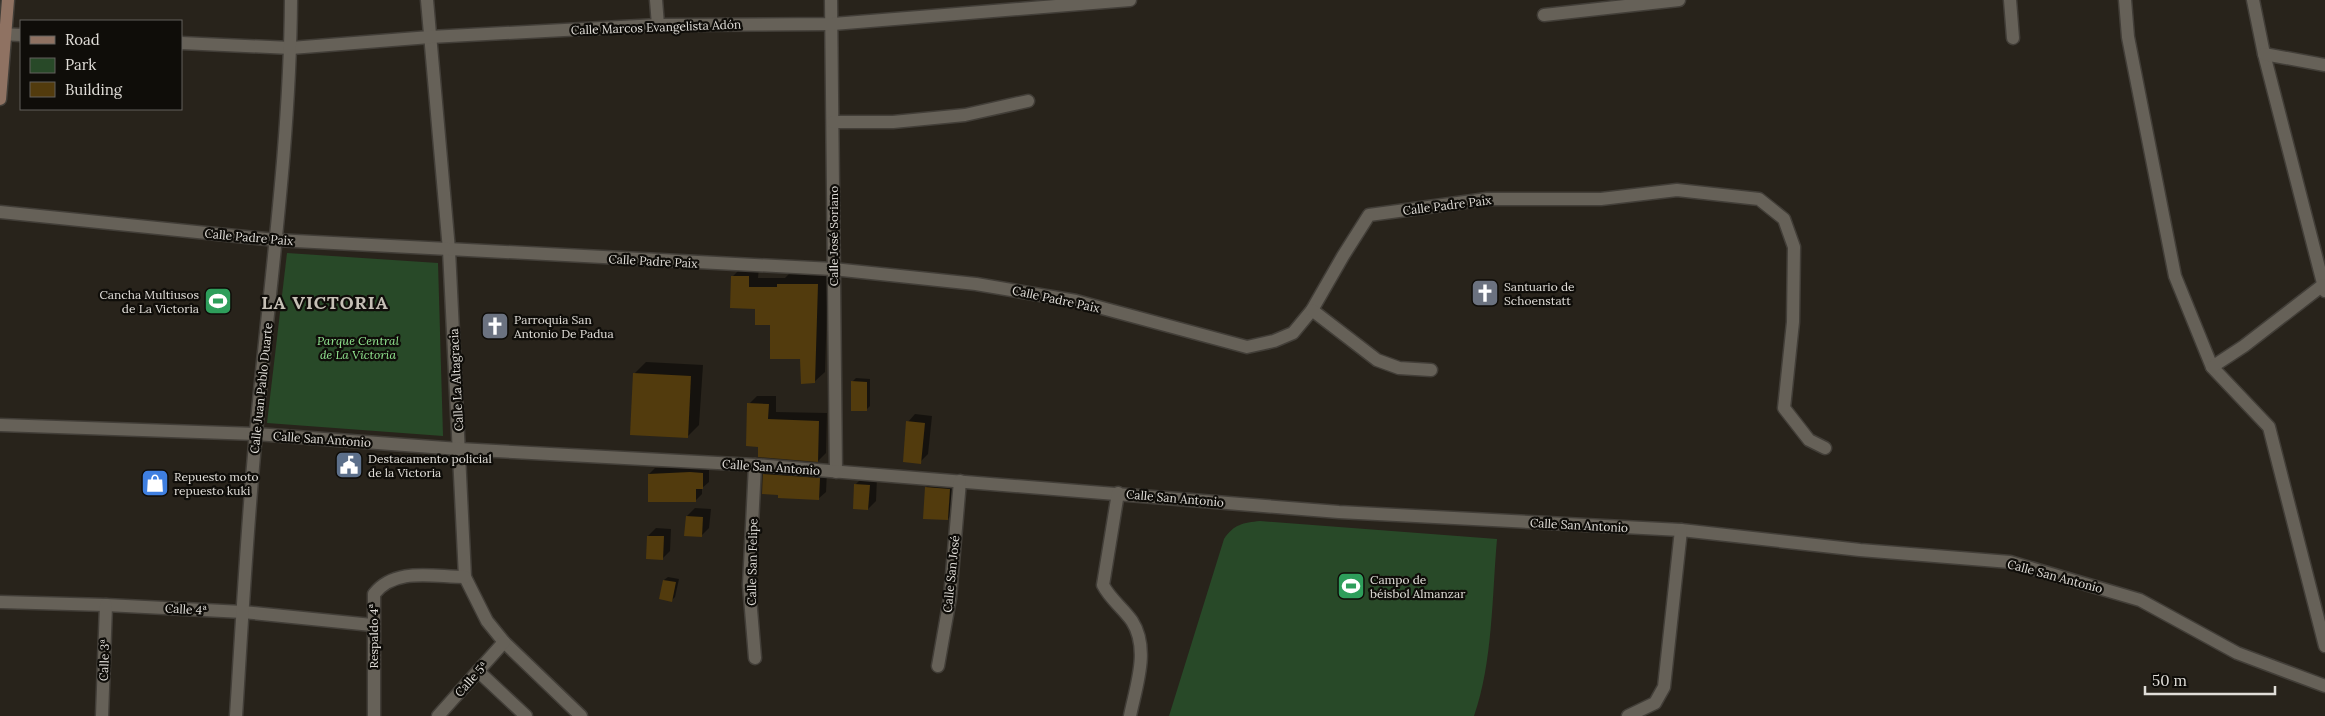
<svg xmlns="http://www.w3.org/2000/svg" width="2325" height="716" font-family="Lora,serif">
<style>
.green{fill:#284928}
.shadow{fill:#0007}
.building{fill:#523b0d}
.lines{fill:none;stroke-linecap:round;stroke-linejoin:round}
.street-casing{stroke:#423e38;stroke-width:15}
.secondary-casing{stroke:#423e38;stroke-width:15}
.street{stroke:#666158;stroke-width:12}
.secondary{stroke:#8f7262;stroke-width:12}
.labels{text-anchor:middle;dominant-baseline:central;stroke-width:4.5;stroke-linejoin:round;paint-order:stroke}
.street-label{font-size:12px;fill:#e0ddd8;stroke:#0f0d09}
.poi-label{font-size:12px;fill:#e0ddd8;stroke:#0f0d09;text-anchor:start}
.park-label{font-size:12px;font-style:italic;fill:#93e892;stroke:#0f0d09}
.district-label{font-size:18px;font-weight:bold;letter-spacing:1px;fill:#c6c0b6;stroke:#0f0d09}
</style>
<rect width="100%" height="100%" fill="#28231b"/>
<g class="green">
<path d="M 287,253 L 438,263 L 443,436 L 267,423 Z"/>
<path d="M 1260,521 L 1497,539 C 1492,595 1493,662 1474,716 L 1169,716 L 1224,539 C 1234,524 1243,523 1260,521 Z"/>
</g>
<g class="shadow">
<path d="M 743,266 L 759,267 L 758,278 L 785,278 L 789,274 L 828,274 L 825,372 L 814,382 L 802,358 L 757,308 L 733,276 Z"/>
<path d="M 646,362 L 703,365 L 699,425 L 687,437 L 634,374 Z"/>
<path d="M 856,378 L 870,379 L 870,406 L 866,410 L 852,382 Z"/>
<path d="M 757,396 L 776,396 L 776,412 L 827,413 L 826,453 L 818,461 L 760,445 L 749,404 Z"/>
<path d="M 915,414 L 932,416 L 928,454 L 920,462 L 908,422 Z"/>
<path d="M 709,467 L 709,482 L 702,488 L 702,494 L 695,501 L 649,474 L 655,468 Z"/>
<path d="M 771,467 L 827,471 L 826,492 L 818,499 L 779,493 L 764,474 Z"/>
<path d="M 863,477 L 877,477 L 876,501 L 868,509 L 855,485 Z"/>
<path d="M 934,479 L 957,481 L 955,511 L 948,519 L 926,487 Z"/>
<path d="M 695,508 L 711,509 L 709,528 L 701,536 L 687,516 Z"/>
<path d="M 656,528 L 671,529 L 670,551 L 662,559 L 648,536 Z"/>
<path d="M 668,577 L 679,579 L 675,597 L 672,600 L 664,580 Z"/>
</g>
<g class="building">
<path d="M 731,276 L 749,276 L 749,287 L 777,287 L 777,284 L 818,284 L 815,383 L 801,384 L 800,359 L 770,359 L 770,325 L 755,325 L 755,309 L 730,308 Z"/>
<path d="M 633,373 L 691,376 L 688,438 L 630,435 Z"/>
<path d="M 851,381 L 867,382 L 867,411 L 851,411 Z"/>
<path d="M 747,403 L 769,404 L 768,419 L 819,421 L 818,462 L 758,457 L 758,447 L 746,446 Z"/>
<path d="M 906,421 L 925,423 L 921,464 L 903,462 Z"/>
<path d="M 690,472 L 703,473 L 703,489 L 696,489 L 696,502 L 648,502 L 648,474 Z"/>
<path d="M 763,474 L 820,478 L 819,500 L 778,498 L 778,495 L 762,494 Z"/>
<path d="M 854,484 L 870,485 L 868,510 L 853,509 Z"/>
<path d="M 925,487 L 950,489 L 948,520 L 923,519 Z"/>
<path d="M 686,516 L 703,517 L 702,537 L 684,536 Z"/>
<path d="M 647,536 L 664,536 L 663,560 L 646,559 Z"/>
<path d="M 663,580 L 676,582 L 672,602 L 659,599 Z"/>
</g>
<g class="lines">
<g class="street-casing">
<g id="street">
<path d="M 427,0 L 449,250 L 465,577 L 487,621 L 504,642 L 581,716"/>
<path d="M 656,0 L 658,25"/>
<path d="M 831,0 L 836,472"/>
<path d="M 2010,0 L 2013,38"/>
<path d="M 2125,0 L 2128,37 L 2175,276 L 2212,367 L 2269,427 L 2325,646"/>
<path d="M 2253,0 L 2264,54 L 2325,291"/>
<path d="M 1544,15 L 1679,0"/>
<path d="M 0,34 L 21,35"/>
<path d="M 181,43 L 291,48 L 430,37 L 658,25 L 833,24 L 1130,0"/>
<path d="M 2264,54 L 2325,65"/>
<path d="M 833,122 L 893,122 L 965,115 L 1028,101"/>
<path d="M 0,212 L 276,240 L 833,269 L 976,284 L 1076,301 L 1247,347 L 1274,341 L 1293,333 L 1312,310 L 1343,256 L 1369,215 L 1487,199 L 1601,199 L 1677,190 L 1759,199 L 1784,219 L 1794,247 L 1793,322 L 1784,408 L 1809,440 L 1825,448"/>
<path d="M 1312,310 L 1377,360 L 1399,368 L 1431,370"/>
<path d="M 2212,367 L 2244,346 L 2323,285"/>
<path d="M 0,425 L 256,434 L 459,449 L 755,465 L 1339,512 L 1681,530 L 1860,550 L 2010,562 L 2140,600 L 2237,653 L 2325,686"/>
<path d="M 755,465 L 749,585 L 755,658"/>
<path d="M 1118,493 L 1103,585 C 1110,599 1123,608 1132,621 C 1150,649 1136,686 1130,716"/>
<path d="M 0,602 L 106,605 L 243,612 L 372,625"/>
<path d="M 938,666 L 950,598 L 960,481"/>
<path d="M 478,671 L 526,716"/>
<path d="M 102,716 L 106,605"/>
<path d="M 236,716 C 242,622 247,527 256,433 C 269,289 290,145 291,0"/>
<path d="M 374,716 L 374,594 C 395,567 433,577 465,577"/>
<path d="M 438,716 L 504,642"/>
<path d="M 1628,716 L 1655,703 L 1664,687 L 1681,530"/>
</g>
</g>
<g class="secondary-casing">
<path id="secondary" d="M 0,99 L 8,0"/>
</g>
<use href="#street" class="street"/>
<use href="#secondary" class="secondary"/>
</g>
<defs>
<g id="church-square" transform="scale(1.4375)"><rect x="-9" y="-9" width="18" height="18" rx="4" fill="#6b7280" stroke="#0f0d09"/><path d="M-1.2-6h2.4v3.5h3.3v2.4h-3.3V6h-2.4V-.1h-3.3v-2.4h3.3Z" fill="#fff"/></g>
<g id="stadium-square" transform="scale(1.4375)"><rect x="-9" y="-9" width="18" height="18" rx="4" fill="#2e9e5b" stroke="#0f0d09"/><path d="M0-5a6.5 5 0 1 0 0 10a6.5 5 0 1 0 0-10ZM-3.5-1.8h7v3.6h-7Z" fill="#fff"/></g>
<g id="civic-square" transform="scale(1.4375)"><rect x="-9" y="-9" width="18" height="18" rx="4" fill="#5c6f8a" stroke="#0f0d09"/><path d="M-.6-6.5H3V-4.5H.6V-3L4-1V1h2V6H-6V1h2V-1L-.6-3ZM-1.2 2.5V6h2.4V2.5Z" fill="#fff"/></g>
<g id="shop-square" transform="scale(1.4375)"><rect x="-9" y="-9" width="18" height="18" rx="4" fill="#3f7fe0" stroke="#0f0d09"/><path d="M-5-2.5h2.3a2.7 3.5 0 0 1 5.4 0H5L5.5 6h-11ZM-1.5-2.5h3a1.5 2.3 0 0 0-3 0Z" fill="#fff"/></g>
</defs>
<g fill-rule="evenodd">
<use href="#church-square" x="1485" y="293"/>
<use href="#stadium-square" x="218" y="301"/>
<use href="#church-square" x="495" y="326"/>
<use href="#civic-square" x="349" y="465"/>
<use href="#shop-square" x="155" y="483"/>
<use href="#stadium-square" x="1351" y="586"/>
</g>
<g class="labels">
<g class="street-label">
<text transform="translate(656 27) rotate(-2)">Calle Marcos Evangelista Adón</text>
<text transform="translate(1447 205) rotate(-7)">Calle Padre Paix</text>
<text transform="translate(833 236) rotate(-90)">Calle José Soriano</text>
<text transform="translate(249 237) rotate(5)">Calle Padre Paix</text>
<text transform="translate(653 261) rotate(3)">Calle Padre Paix</text>
<text transform="translate(1056 299) rotate(12)">Calle Padre Paix</text>
<text transform="translate(456 380) rotate(-93)">Calle La Altagracia</text>
<text transform="translate(261 388) rotate(-84)">Calle Juan Pablo Duarte</text>
<text transform="translate(322 439) rotate(4)">Calle San Antonio</text>
<text transform="translate(771 467) rotate(4)">Calle San Antonio</text>
<text transform="translate(1175 498) rotate(5)">Calle San Antonio</text>
<text transform="translate(1579 525) rotate(3)">Calle San Antonio</text>
<text transform="translate(752 562) rotate(-89)">Calle San Felipe</text>
<text transform="translate(951 574) rotate(-84)">Calle San José</text>
<text transform="translate(2055 576) rotate(15)">Calle San Antonio</text>
<text transform="translate(186 609) rotate(3)">Calle 4ª</text>
<text transform="translate(373 636) rotate(-90)">Respaldo 4ª</text>
<text transform="translate(104 660) rotate(-88)">Calle 3ª</text>
<text transform="translate(471 679) rotate(-48)">Calle 5ª</text>
</g>
<g class="poi-label">
<text x="1504" y="286">Santuario de<tspan x="1504" dy="14">Schoenstatt</tspan></text>
<text x="199" y="294" text-anchor="end">Cancha Multiusos<tspan x="199" dy="14">de La Victoria</tspan></text>
<text x="514" y="319">Parroquia San<tspan x="514" dy="14">Antonio De Padua</tspan></text>
<text x="368" y="458">Destacamento policial<tspan x="368" dy="14">de la Victoria</tspan></text>
<text x="174" y="476">Repuesto moto<tspan x="174" dy="14">repuesto kuki</tspan></text>
<text x="1370" y="579">Campo de<tspan x="1370" dy="14">béisbol Almanzar</tspan></text>
</g>
<g class="park-label">
<text x="358" y="340">Parque Central<tspan x="358" dy="14">de La Victoria</tspan></text>
</g>
<g class="district-label">
<text x="325" y="302">LA VICTORIA</text>
</g>
</g>
<rect x="20" y="20" width="162" height="90" fill="#0f0d09" stroke="#63605c"/>
<rect x="30" y="36" width="25" height="8" fill="#8f7262" stroke="#63605c"/>
<text x="65" y="45" font-size="15" fill="#e0ddd8">Road</text>
<rect x="30" y="58" width="25" height="15" fill="#284928" stroke="#63605c"/>
<text x="65" y="70" font-size="15" fill="#e0ddd8">Park</text>
<rect x="30" y="82" width="25" height="15" fill="#523b0d" stroke="#63605c"/>
<text x="65" y="95" font-size="15" fill="#e0ddd8">Building</text>
<path d="M2145 686v8h130v-8" fill="none" stroke="#e0ddd8" stroke-width="2.5"/>
<text x="2152" y="686" font-size="15" fill="#e0ddd8" stroke="#0f0d09" stroke-width="4" paint-order="stroke">50 m</text>
</svg>
